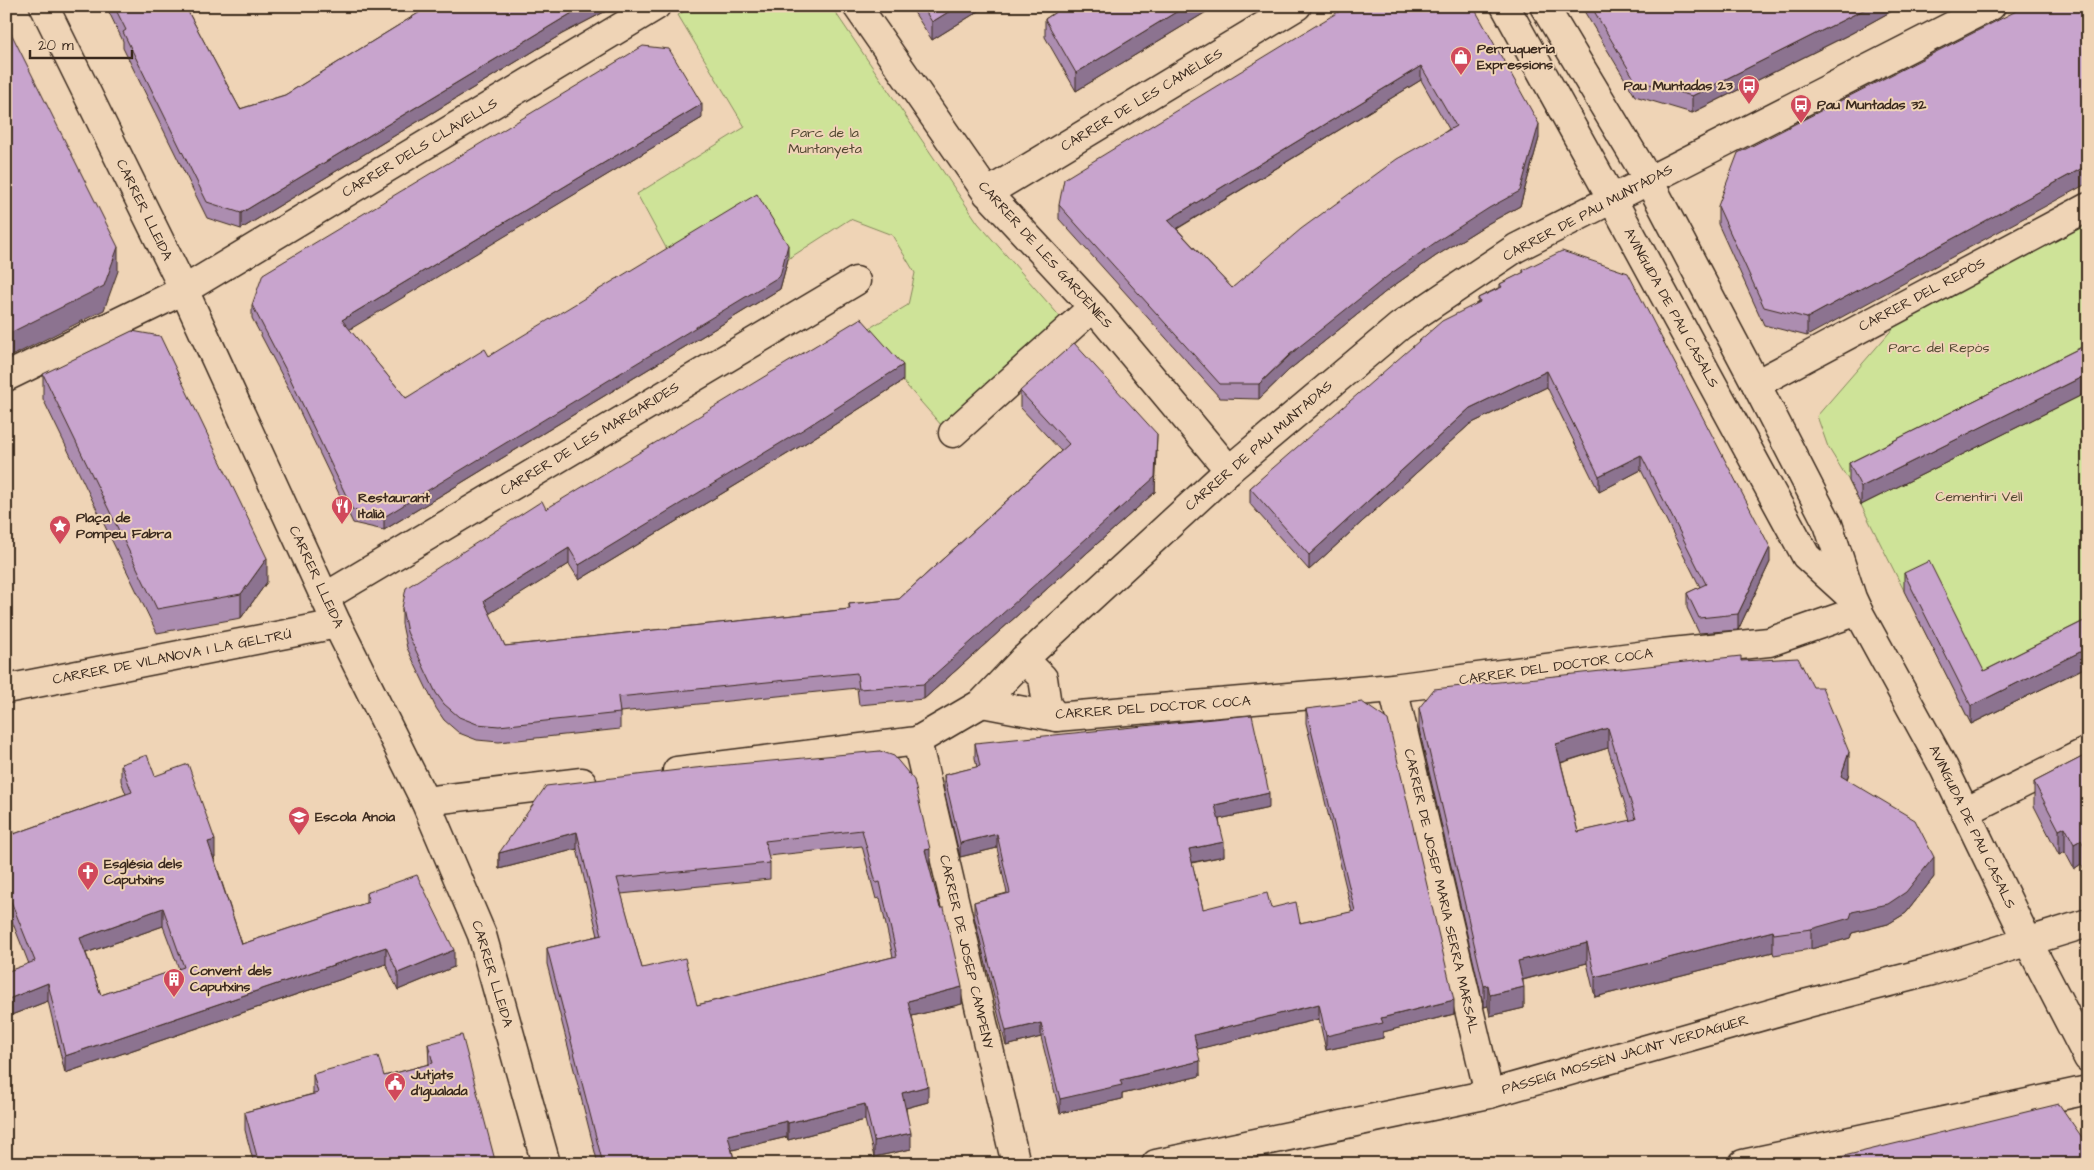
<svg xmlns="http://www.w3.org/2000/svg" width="2094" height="1170" font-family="'Architects Daughter',sans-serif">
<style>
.green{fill:#cee398;stroke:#84865b}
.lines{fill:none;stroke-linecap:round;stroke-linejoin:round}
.minor-casing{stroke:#3b2a1e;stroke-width:31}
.minor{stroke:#efd4b6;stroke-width:28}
.wall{fill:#ac8db0;stroke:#3b2a1e;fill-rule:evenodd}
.shaded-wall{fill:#8c7390;stroke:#3b2a1e}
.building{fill:#c8a4cd;stroke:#3b2a1e;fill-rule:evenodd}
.labels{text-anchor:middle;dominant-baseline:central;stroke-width:4;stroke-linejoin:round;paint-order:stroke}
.poi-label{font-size:14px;font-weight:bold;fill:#3b2a1e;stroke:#efd4b6;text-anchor:start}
.street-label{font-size:14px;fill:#3b2a1e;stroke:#efd4b6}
.park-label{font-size:14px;fill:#514630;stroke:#efd4b6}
</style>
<rect width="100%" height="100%" fill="#efd4b6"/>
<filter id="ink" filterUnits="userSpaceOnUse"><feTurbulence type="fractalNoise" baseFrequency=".02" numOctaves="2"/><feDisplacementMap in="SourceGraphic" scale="10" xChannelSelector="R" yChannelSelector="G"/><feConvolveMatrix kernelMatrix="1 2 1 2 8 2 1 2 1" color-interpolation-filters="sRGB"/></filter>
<g filter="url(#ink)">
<g class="green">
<path d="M 693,6 L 831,6 L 978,223 L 1063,320 L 942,426 L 865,338 L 858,335 L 908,305 L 915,273 L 892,235 L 850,219 L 788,259 L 757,208 L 672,259 L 637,194 L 745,127 L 678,15 Z"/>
<path d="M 2088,222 L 2088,666 L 1971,724 L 1849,481 L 1828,447 L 1817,416 L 1902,318 Z"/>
</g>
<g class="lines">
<g class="minor-casing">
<g id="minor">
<path d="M 44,6 L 184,290 L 337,624 L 425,801 L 482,935 L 546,1164"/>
<path d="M 857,6 L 987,193 L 1093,307 L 1229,470"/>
<path d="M 1505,6 L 1612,199 L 1806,556 L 1851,597"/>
<path d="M 1544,6 L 1649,181 L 1756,384 L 1828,524 L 1852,598 L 1858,611 L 1944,768 L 2028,942 L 2088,1058"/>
<path d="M 987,193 L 1297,6"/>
<path d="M 6,377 L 184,290 L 656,6"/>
<path d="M 1756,384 L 2088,207"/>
<path d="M 953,433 L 1093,307"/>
<path d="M 325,597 L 856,281"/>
<path d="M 1024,659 L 1043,678 L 1047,705 L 1056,717"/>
<path d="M 1393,688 L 1489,1094"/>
<path d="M 6,689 L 337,624"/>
<path d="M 982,703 L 1056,717 L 1393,688 L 1662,653 L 1769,642 L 1858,611"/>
<path d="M 917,741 L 1016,1164"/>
<path d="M 677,771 L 917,741 L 982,703 L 1024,659 L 1229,470 L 1400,326 L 1516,248 L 1991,6"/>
<path d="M 425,801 L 582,782"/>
<path d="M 1965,812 L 2088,751"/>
<path d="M 1156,1164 L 1489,1094 L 1808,1003 L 1932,971 L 2088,923"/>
<path d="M 1743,1164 L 2088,1090"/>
</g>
</g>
<use href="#minor" class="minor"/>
</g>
<g class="wall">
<path d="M 106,6 L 185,6 L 240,109 L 285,95 L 430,6 L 608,6 L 606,11 L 562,34 L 241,229 L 207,218 L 123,48 L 123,41 Z"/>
<path d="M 910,6 L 987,6 L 932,40 Z"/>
<path d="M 1065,6 L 1216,6 L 1076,91 L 1045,37 L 1045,19 Z"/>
<path d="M 1348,6 L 1539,138 L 1520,206 L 1489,223 L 1436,256 L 1389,289 L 1289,370 L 1259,399 L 1220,398 L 1059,219 L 1059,205 ZM 1421,80 L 1449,129 L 1232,288 L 1177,229 Z"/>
<path d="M 1581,6 L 1673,6 L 1675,10 L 1684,6 L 1901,6 L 1852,33 L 1692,113 L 1635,96 Z"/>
<path d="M 2026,6 L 1807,336 L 1764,325 L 1718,224 L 1718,206 Z"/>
<path d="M 702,118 L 349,329 L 406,398 L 489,356 L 788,259 L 780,289 L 384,530 L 353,523 L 288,387 L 252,318 L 252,305 Z"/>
<path d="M 1523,270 L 1770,562 L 1738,630 L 1699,633 L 1687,608 L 1687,593 L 1700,587 L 1641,470 L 1599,492 L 1547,387 L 1470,424 L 1309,570 L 1250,504 L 1250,488 L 1478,302 L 1478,298 L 1500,287 L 1500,284 L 1523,273 Z"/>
<path d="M 2088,344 L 2088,392 L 1861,505 L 1849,481 L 1849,463 Z"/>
<path d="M 43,374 L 267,582 L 241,618 L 157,633 L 43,399 Z"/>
<path d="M 903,381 L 804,444 L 579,580 L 569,564 L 489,613 L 505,646 L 849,609 L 849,604 L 899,599 L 1061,451 L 1020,407 L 1020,391 L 1157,450 L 1155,492 L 924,699 L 859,705 L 857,688 L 620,712 L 620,729 L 499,742 L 477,740 L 459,733 L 444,720 L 436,708 L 407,648 L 402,624 L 402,608 L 546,509 Z"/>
<path d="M 1904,573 L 1984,671 L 2088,619 L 2088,666 L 1971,724 L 1904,591 Z"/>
<path d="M 1741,661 L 1849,773 L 1847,780 L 1934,877 L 1906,913 L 1888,924 L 1852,933 L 1850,938 L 1811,949 L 1774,955 L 1773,952 L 1595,997 L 1587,963 L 1523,980 L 1524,1008 L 1490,1016 L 1488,1006 L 1484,1007 L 1419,729 L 1419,708 ZM 1608,748 L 1630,821 L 1578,832 L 1561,763 Z"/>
<path d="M 1306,709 L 1454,1014 L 1383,1032 L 1383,1038 L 1326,1050 L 1319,1019 L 1267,1032 L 1197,1049 L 1200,1076 L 1122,1094 L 1122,1099 L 1060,1113 L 1041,1037 L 1006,1046 L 974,916 L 974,902 L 1007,893 L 997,848 L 960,857 L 944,790 L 944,775 L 977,767 L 975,758 L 975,743 L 1269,808 L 1219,819 L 1224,856 L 1192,863 L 1203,909 L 1271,908 L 1300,923 L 1352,912 L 1306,723 Z"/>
<path d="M 880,751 L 930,865 L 929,865 L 962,1004 L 912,1016 L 928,1102 L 906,1108 L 911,1149 L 874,1157 L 865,1120 L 788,1140 L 787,1137 L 732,1150 L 735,1164 L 598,1164 L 547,964 L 547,948 L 598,936 L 577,849 L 499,869 L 499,853 ZM 862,846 L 876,899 L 880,898 L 893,957 L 697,1005 L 642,968 L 621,894 L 770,879 L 770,863 L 768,856 Z"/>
<path d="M 2088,754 L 2088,877 L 2081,864 L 2074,869 L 2065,852 L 2059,855 L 2034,806 L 2034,782 Z"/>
<path d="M 121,764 L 155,776 L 215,857 L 214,858 L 242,944 L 366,903 L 366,893 L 454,967 L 398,990 L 386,964 L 65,1073 L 48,1001 L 6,1017 L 6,972 L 29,964 L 6,906 L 6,818 L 14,834 L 126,794 L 121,781 ZM 163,926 L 179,969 L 101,995 L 86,953 Z"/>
<path d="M 428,1044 L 496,1164 L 254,1164 L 245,1130 L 245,1112 L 313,1094 L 313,1074 L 384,1076 L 429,1064 Z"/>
</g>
<g class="shaded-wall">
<path d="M 584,6 L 608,6 L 606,11 L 562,34 L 241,229 L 241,213 L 562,19 Z"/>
<path d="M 958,6 L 987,6 L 932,40 L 932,22 Z"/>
<path d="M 1186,6 L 1216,6 L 1076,91 L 1076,73 Z"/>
<path d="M 1871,6 L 1901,6 L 1852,33 L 1692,113 L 1692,96 Z"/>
<path d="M 1421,66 L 1421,80 L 1168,234 L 1168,220 Z"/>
<path d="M 702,104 L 702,118 L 342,334 L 342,320 Z"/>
<path d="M 1539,124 L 1539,138 L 1520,206 L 1489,223 L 1436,256 L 1389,289 L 1289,370 L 1259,399 L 1259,384 Z"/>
<path d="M 2088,165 L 2088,183 L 1807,336 L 1807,318 Z"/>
<path d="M 788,245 L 788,259 L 780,289 L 384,530 L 384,517 Z"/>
<path d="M 118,247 L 118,271 L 104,310 L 6,359 L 6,335 Z"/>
<path d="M 903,365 L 903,381 L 804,444 L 579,580 L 579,565 Z"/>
<path d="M 1547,371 L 1547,387 L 1470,424 L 1309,570 L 1309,555 L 1470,408 Z"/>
<path d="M 2088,374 L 2088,392 L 1861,505 L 1861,487 Z"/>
<path d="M 1157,434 L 1155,492 L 924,699 L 924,684 Z"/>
<path d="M 1641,455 L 1641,470 L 1599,492 L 1599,476 Z"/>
<path d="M 1770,547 L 1770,562 L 1738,630 L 1738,614 Z"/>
<path d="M 569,548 L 569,564 L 484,617 L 484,601 Z"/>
<path d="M 267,558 L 267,582 L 241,618 L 241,594 Z"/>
<path d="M 2088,648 L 2088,666 L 1971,724 L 1971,706 Z"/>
<path d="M 1608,728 L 1608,748 L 1556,764 L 1556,744 Z"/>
<path d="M 1849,752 L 1849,773 L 1841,797 L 1841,776 Z"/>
<path d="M 1269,793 L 1269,808 L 1215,820 L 1215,805 Z"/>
<path d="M 2065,827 L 2065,852 L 2059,855 L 2059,830 Z"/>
<path d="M 577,832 L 577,849 L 499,869 L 499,853 Z"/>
<path d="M 997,834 L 997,848 L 960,857 L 960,843 Z"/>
<path d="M 215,840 L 215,857 L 208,859 L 208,842 Z"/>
<path d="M 2081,840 L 2081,864 L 2074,869 L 2074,844 Z"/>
<path d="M 1224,842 L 1224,856 L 1189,863 L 1189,849 Z"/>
<path d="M 930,849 L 930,865 L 925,866 L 925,850 Z"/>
<path d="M 1934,857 L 1934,877 L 1906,913 L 1888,924 L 1852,933 L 1850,938 L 1811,949 L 1811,929 L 1852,912 Z"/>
<path d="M 163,908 L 163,926 L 80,955 L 80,938 Z"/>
<path d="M 1773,931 L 1773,952 L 1595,997 L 1595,977 Z"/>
<path d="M 1587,943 L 1587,963 L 1518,981 L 1518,961 Z"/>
<path d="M 386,947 L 386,964 L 65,1073 L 65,1056 Z"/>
<path d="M 454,950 L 454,967 L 398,990 L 398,973 Z"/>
<path d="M 48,983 L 48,1001 L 6,1017 L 6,1000 Z"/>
<path d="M 1488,985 L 1488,1006 L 1484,1007 L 1484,986 Z"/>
<path d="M 962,987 L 962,1004 L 908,1017 L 908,1001 Z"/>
<path d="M 1524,987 L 1524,1008 L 1490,1016 L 1490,995 Z"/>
<path d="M 1454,1000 L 1454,1014 L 1383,1032 L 1383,1038 L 1326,1050 L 1326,1036 L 1381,1018 Z"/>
<path d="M 1319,1004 L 1319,1019 L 1194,1050 L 1194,1035 Z"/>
<path d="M 1041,1023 L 1041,1037 L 1006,1046 L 1006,1031 Z"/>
<path d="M 1200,1061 L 1200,1076 L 1122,1094 L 1122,1099 L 1060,1113 L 1060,1099 L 1120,1080 Z"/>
<path d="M 928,1086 L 928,1102 L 902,1109 L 902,1093 Z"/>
<path d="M 865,1104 L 865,1120 L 788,1140 L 788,1123 Z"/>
<path d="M 787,1121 L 787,1137 L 728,1151 L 728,1135 Z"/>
<path d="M 911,1133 L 911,1149 L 874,1157 L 874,1141 Z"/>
</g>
<g class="building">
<path d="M 114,6 L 185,6 L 240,109 L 285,95 L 430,6 L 584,6 L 562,19 L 241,213 L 207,202 L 123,32 L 126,30 Z"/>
<path d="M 922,6 L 958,6 L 932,22 Z"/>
<path d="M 1065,6 L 1186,6 L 1076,73 L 1045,19 Z"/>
<path d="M 1348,6 L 1473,6 L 1539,124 L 1520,191 L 1489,208 L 1436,242 L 1389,275 L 1289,355 L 1259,384 L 1220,384 L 1059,205 L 1064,179 ZM 1421,66 L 1456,126 L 1397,159 L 1301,229 L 1232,288 L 1168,220 Z"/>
<path d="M 1591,6 L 1673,6 L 1675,10 L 1684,6 L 1871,6 L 1692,96 L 1635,80 Z"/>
<path d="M 2026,6 L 2088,6 L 2088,165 L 1807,318 L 1764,307 L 1718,206 L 1738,153 Z"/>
<path d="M 6,23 L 118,247 L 104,286 L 6,335 Z"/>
<path d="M 643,46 L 669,49 L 702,104 L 342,320 L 406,398 L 485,349 L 489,356 L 757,194 L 788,245 L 780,276 L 384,517 L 353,510 L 288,374 L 252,305 L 263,274 Z"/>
<path d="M 1562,251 L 1628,273 L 1770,547 L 1738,614 L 1699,618 L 1687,593 L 1706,584 L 1641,455 L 1599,476 L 1547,371 L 1470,408 L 1309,555 L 1250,488 L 1442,321 L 1480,302 L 1478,298 L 1502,287 L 1500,284 L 1524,272 L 1523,270 Z"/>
<path d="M 861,318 L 903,365 L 804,429 L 579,565 L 569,548 L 484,601 L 505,646 L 850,609 L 849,604 L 899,599 L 1069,444 L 1020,391 L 1074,343 L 1157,434 L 1155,477 L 924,684 L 859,689 L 857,673 L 618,697 L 620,713 L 499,726 L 477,724 L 459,717 L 444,704 L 436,693 L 407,632 L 402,608 L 406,588 L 542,501 L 546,509 Z"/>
<path d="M 132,331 L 160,336 L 267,558 L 241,594 L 157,609 L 43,374 Z"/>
<path d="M 2088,344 L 2088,374 L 1861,487 L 1849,463 Z"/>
<path d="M 1929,561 L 1984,671 L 2088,619 L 2088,648 L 1971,706 L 1904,573 Z"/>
<path d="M 1741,656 L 1741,661 L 1798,658 L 1813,687 L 1822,687 L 1849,752 L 1841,776 L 1915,820 L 1934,857 L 1906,892 L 1888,904 L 1852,912 L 1850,918 L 1811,929 L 1774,934 L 1773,931 L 1595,977 L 1587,943 L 1518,961 L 1524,987 L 1490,995 L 1488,985 L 1484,986 L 1419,708 L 1434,689 ZM 1608,728 L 1636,819 L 1578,832 L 1556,744 Z"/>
<path d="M 1362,702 L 1388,720 L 1454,1000 L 1381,1018 L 1383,1023 L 1326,1036 L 1319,1004 L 1267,1017 L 1194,1035 L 1200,1061 L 1120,1080 L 1122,1085 L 1060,1099 L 1041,1023 L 1006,1031 L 974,902 L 1010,893 L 997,834 L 960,843 L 944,775 L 980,766 L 975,743 L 1252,715 L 1269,793 L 1215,805 L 1224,842 L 1189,849 L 1203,909 L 1267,893 L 1271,908 L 1296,902 L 1300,923 L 1355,911 L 1306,709 Z"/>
<path d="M 880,751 L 894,756 L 914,780 L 930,849 L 925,850 L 940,908 L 944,908 L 962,987 L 908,1001 L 928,1086 L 902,1093 L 911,1133 L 874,1141 L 865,1104 L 788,1123 L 787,1121 L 728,1135 L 735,1164 L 603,1164 L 547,948 L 602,935 L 577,832 L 499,853 L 546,786 L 695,768 ZM 862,830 L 876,883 L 880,882 L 897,956 L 697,1005 L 685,958 L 642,968 L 617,878 L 770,863 L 765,841 Z"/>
<path d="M 2088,754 L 2088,853 L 2081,840 L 2074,844 L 2065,827 L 2059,830 L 2034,782 Z"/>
<path d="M 147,755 L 155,776 L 188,764 L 215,840 L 208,842 L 242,944 L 369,902 L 366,893 L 417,875 L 454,950 L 398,973 L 386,947 L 65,1056 L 48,983 L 6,1000 L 6,972 L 35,961 L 6,889 L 6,818 L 8,817 L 14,834 L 132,792 L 121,764 ZM 163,908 L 184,967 L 101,995 L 80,938 Z"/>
<path d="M 462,1035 L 496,1164 L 259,1164 L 245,1112 L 318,1093 L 313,1074 L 378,1056 L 384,1076 L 433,1063 L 428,1044 Z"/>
<path d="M 2059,1104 L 2088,1146 L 2088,1164 L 1811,1164 Z"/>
</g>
</g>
<defs>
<g id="shop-pin" transform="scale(1.125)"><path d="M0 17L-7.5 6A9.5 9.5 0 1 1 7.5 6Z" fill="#d1495b" stroke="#efd4b6"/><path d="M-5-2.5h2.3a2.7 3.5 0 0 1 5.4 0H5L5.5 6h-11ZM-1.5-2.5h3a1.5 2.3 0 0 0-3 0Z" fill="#fff"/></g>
<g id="bus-pin" transform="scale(1.125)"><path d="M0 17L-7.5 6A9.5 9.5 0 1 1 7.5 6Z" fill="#d1495b" stroke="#efd4b6"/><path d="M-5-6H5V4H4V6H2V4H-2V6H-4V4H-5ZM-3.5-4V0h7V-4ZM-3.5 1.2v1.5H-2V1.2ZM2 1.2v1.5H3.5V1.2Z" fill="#fff"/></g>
<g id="restaurant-pin" transform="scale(1.125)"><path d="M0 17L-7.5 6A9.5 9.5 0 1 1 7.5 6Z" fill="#d1495b" stroke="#efd4b6"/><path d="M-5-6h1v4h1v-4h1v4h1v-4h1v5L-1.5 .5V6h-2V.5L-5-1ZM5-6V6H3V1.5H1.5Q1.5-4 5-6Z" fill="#fff"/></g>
<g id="sight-pin" transform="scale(1.125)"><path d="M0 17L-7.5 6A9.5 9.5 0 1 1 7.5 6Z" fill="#d1495b" stroke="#efd4b6"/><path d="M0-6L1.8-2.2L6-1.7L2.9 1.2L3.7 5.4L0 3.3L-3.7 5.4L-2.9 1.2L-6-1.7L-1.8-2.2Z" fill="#fff"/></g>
<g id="school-pin" transform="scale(1.125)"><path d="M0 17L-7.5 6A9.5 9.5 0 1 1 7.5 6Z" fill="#d1495b" stroke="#efd4b6"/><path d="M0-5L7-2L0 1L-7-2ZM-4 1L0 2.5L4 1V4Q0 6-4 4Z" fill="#fff"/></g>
<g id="church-pin" transform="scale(1.125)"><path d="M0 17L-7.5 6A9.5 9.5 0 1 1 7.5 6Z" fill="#d1495b" stroke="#efd4b6"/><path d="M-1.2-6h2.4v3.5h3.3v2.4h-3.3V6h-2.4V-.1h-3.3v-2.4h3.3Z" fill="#fff"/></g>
<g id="building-pin" transform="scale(1.125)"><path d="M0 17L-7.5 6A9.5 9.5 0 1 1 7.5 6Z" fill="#d1495b" stroke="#efd4b6"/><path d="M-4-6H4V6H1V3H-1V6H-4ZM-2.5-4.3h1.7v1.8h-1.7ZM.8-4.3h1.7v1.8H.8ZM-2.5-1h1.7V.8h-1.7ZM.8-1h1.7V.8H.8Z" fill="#fff"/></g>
<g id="civic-pin" transform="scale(1.125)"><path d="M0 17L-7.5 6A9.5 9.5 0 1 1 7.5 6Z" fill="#d1495b" stroke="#efd4b6"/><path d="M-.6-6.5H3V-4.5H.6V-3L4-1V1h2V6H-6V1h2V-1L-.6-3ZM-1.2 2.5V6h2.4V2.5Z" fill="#fff"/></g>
</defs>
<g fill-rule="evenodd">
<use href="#shop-pin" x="1461" y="57"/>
<use href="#bus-pin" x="1749" y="86"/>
<use href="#bus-pin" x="1801" y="105"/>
<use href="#restaurant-pin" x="342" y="506"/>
<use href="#sight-pin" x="60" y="526"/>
<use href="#school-pin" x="299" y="817"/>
<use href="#church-pin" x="88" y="872"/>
<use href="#building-pin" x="174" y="979"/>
<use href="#civic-pin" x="395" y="1083"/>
</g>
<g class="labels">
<g class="poi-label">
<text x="1477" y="49">Perruqueria<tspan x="1477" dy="16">Expressions</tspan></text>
<text x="1733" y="86" text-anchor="end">Pau Muntadas 23</text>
<text x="1817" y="105">Pau Muntadas 32</text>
<text x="358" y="498">Restaurant<tspan x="358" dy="16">Italià</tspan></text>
<text x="76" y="518">Plaça de<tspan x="76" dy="16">Pompeu Fabra</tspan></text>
<text x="315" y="817">Escola Anoia</text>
<text x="104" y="864">Església dels<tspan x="104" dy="16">Caputxins</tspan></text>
<text x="190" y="971">Convent dels<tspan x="190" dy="16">Caputxins</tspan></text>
<text x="411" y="1075">Jutjats<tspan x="411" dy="16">d'Igualada</tspan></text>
</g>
<g class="street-label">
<text transform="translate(1142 100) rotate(-31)">CARRER DE LES CAMÈLIES</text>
<text transform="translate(420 148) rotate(-31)">CARRER DELS CLAVELLS</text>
<text transform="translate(144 210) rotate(64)">CARRER LLEIDA</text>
<text transform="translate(1588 213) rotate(-28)">CARRER DE PAU MUNTADAS</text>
<text transform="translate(1045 255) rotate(48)">CARRER DE LES GARDÈNIES</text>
<text transform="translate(1922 295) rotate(-28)">CARRER DEL REPÒS</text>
<text transform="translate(1671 308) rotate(61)">AVINGUDA DE PAU CASALS</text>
<text transform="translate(590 439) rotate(-31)">CARRER DE LES MARGARIDES</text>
<text transform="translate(1259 446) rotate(-41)">CARRER DE PAU MUNTADAS</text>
<text transform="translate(316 577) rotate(65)">CARRER LLEIDA</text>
<text transform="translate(172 657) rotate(-11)">CARRER DE VILANOVA I LA GELTRÚ</text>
<text transform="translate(1556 667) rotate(-8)">CARRER DEL DOCTOR COCA</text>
<text transform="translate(1153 708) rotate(-4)">CARRER DEL DOCTOR COCA</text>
<text transform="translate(1972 827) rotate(64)">AVINGUDA DE PAU CASALS</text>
<text transform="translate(1441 891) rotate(77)">CARRER DE JOSEP MARIA SERRA MARSAL</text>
<text transform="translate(966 952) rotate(77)">CARRER DE JOSEP CAMPENY</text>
<text transform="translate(492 974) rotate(73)">CARRER LLEIDA</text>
<text transform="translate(1625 1055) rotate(-16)">PASSEIG MOSSÈN JACINT VERDAGUER</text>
</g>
<g class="park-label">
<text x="825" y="133">Parc de la<tspan x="825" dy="16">Muntanyeta</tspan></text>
<text x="1939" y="348">Parc del Repòs</text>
<text x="1979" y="497">Cementiri Vell</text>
</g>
</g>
<rect width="2094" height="1170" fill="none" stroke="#efd4b6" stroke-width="25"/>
<rect x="12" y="12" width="2069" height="1145" fill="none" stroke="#3b2a1e" stroke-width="2" filter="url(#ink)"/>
<path d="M30 50v8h102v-8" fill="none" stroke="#3b2a1e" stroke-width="2.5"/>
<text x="38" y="50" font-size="15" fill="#3b2a1e" stroke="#efd4b6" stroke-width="4" paint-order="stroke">20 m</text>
</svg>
